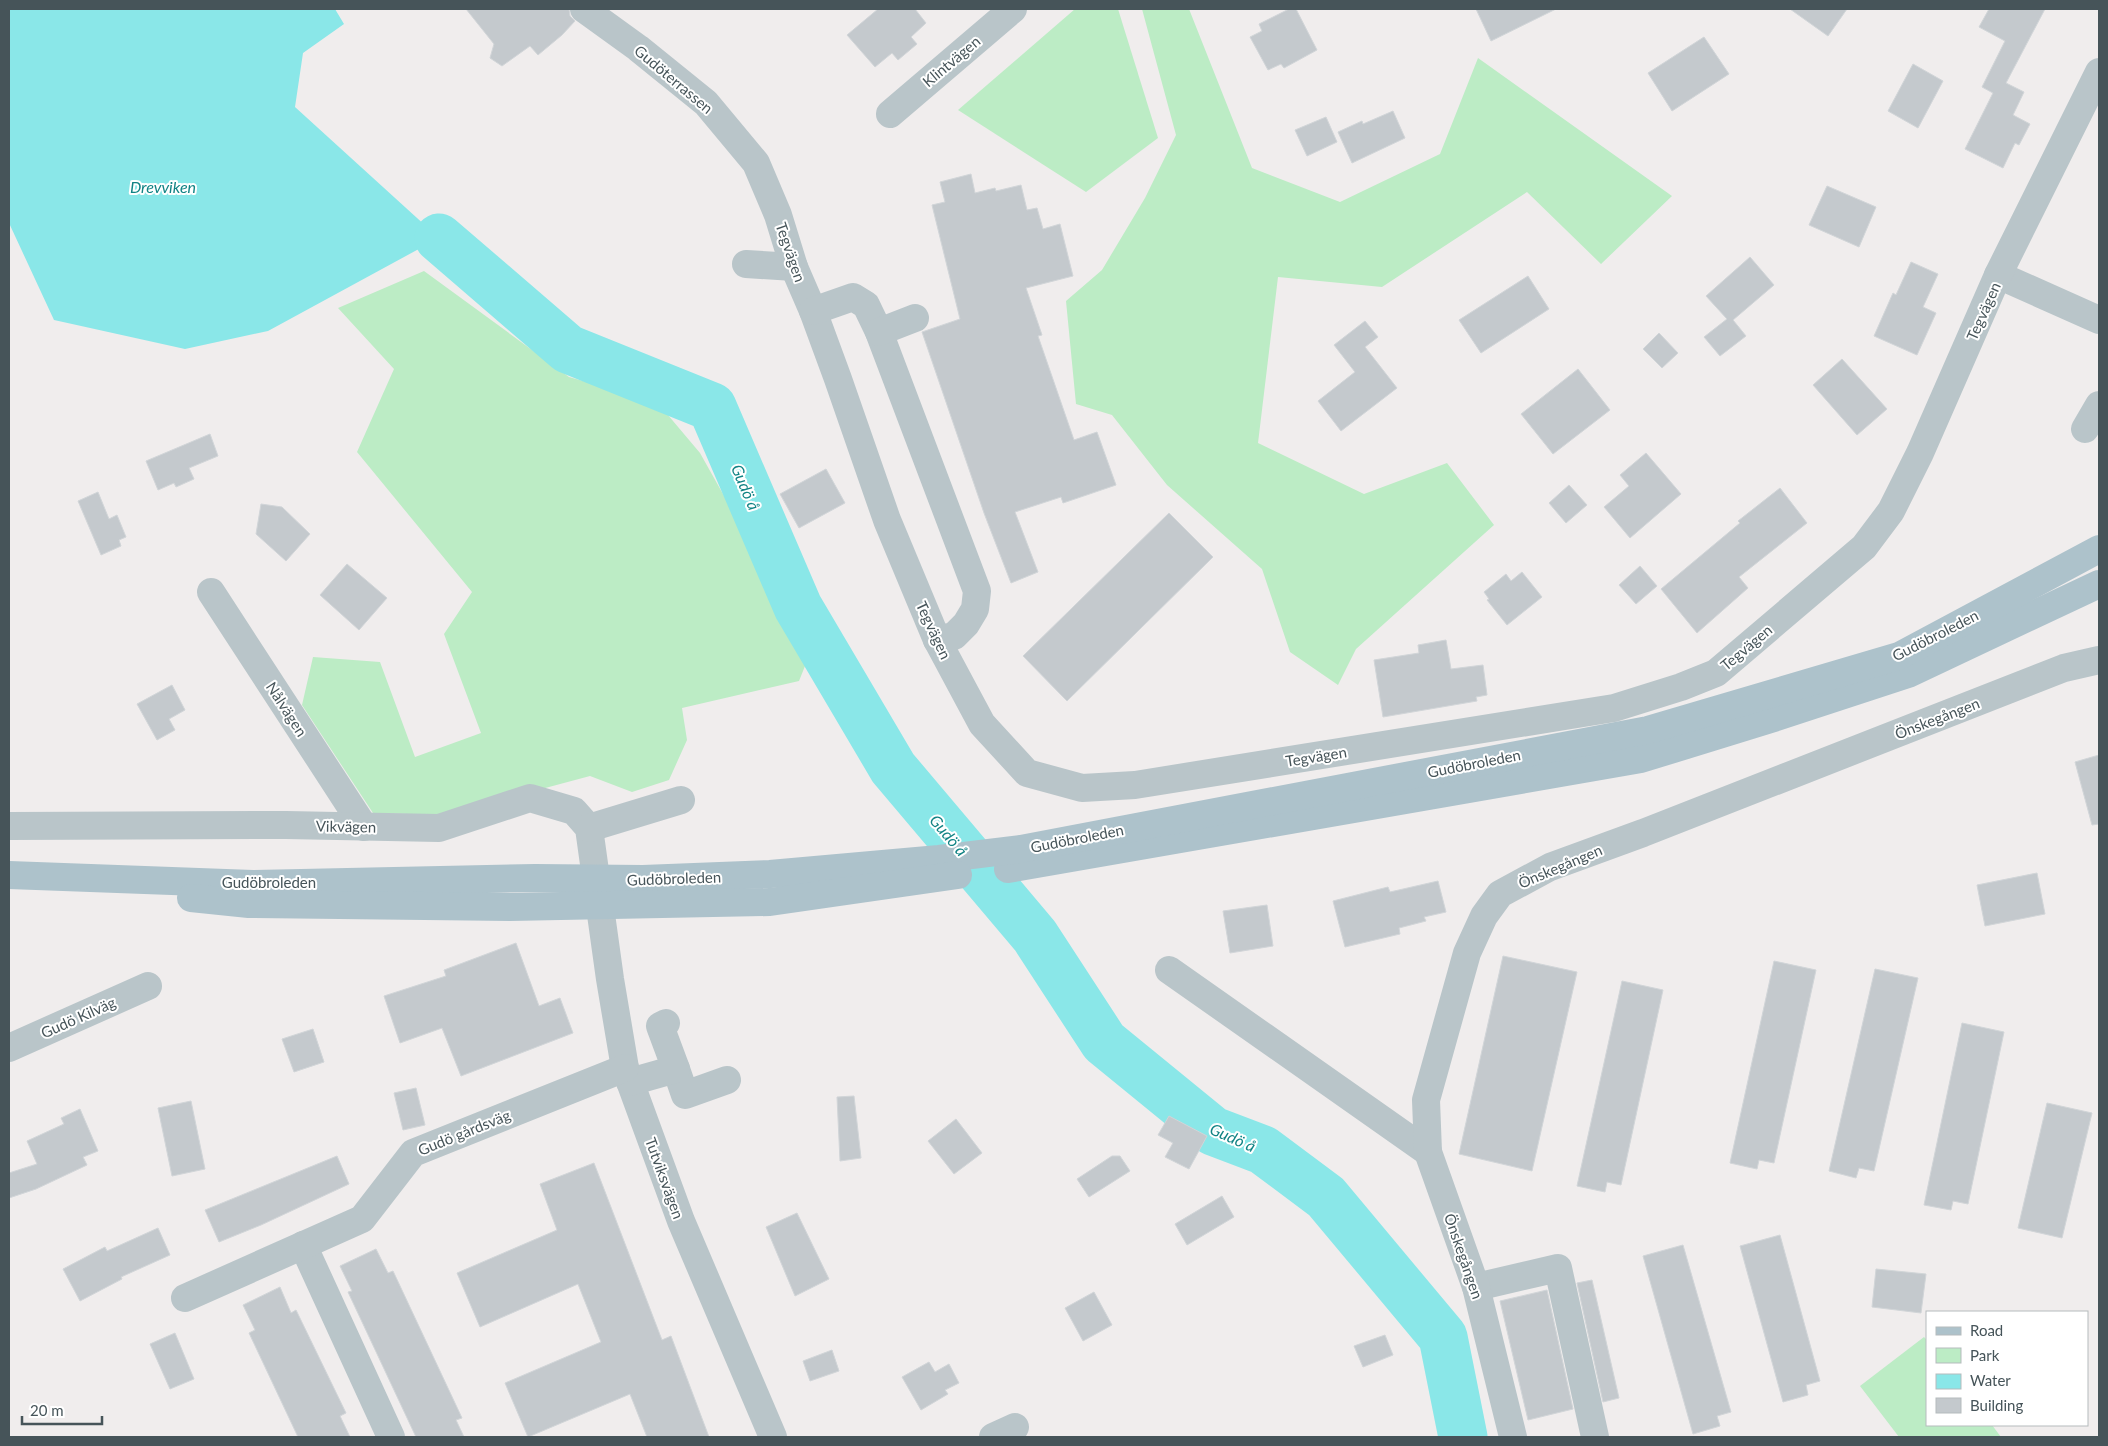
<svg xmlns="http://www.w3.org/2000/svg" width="2108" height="1446" font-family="Lato,sans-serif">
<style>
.green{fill:#bcecc5}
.water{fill:#8ae7e8}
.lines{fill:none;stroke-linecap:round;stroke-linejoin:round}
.river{stroke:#8ae7e8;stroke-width:49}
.building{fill:#c4c9cd;stroke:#d1d5d8}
.minor{stroke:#b9c5c9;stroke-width:28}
.major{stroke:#adc2cb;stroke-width:28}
.labels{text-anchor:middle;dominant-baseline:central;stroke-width:4;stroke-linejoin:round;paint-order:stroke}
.street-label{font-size:15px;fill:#465459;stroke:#fff}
.water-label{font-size:16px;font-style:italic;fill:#118384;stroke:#fff}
</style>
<rect width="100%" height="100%" fill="#f0eded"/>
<g class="green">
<path d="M 1075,9 L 1118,9 L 1158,138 L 1086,192 L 958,110 Z"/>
<path d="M 1142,9 L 1189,9 L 1252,168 L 1340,202 L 1440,154 L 1478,58 L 1672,196 L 1601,264 L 1527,192 L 1382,287 L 1278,277 L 1258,443 L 1364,494 L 1447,463 L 1494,525 L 1356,649 L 1338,685 L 1290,652 L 1262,569 L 1167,485 L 1112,415 L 1076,404 L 1066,301 L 1102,270 L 1145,198 L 1176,135 Z"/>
<path d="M 424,271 L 569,377 L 657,402 L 700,453 L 811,651 L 799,681 L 682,708 L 687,740 L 669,780 L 632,792 L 590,776 L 444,815 L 373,813 L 302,705 L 313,657 L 380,662 L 415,757 L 481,733 L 444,634 L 472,592 L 357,452 L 394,369 L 338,308 Z"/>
<path d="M 1924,1337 L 1927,1340 L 1927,1425 L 1992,1425 L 2001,1437 L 1899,1437 L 1860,1386 Z"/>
</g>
<path class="water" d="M 9,9 L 335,9 L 344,24 L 303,53 L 295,107 L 439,238 L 268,331 L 185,349 L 54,320 L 9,223 Z"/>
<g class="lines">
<path class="river" d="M 439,238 L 568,349 L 712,407 L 798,607 L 893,768 L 1035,936 L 1104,1042 L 1213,1131 L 1263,1150 L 1326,1197 L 1443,1337 L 1463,1437"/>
</g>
<g class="building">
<path d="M 466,9 L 569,9 L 570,16 L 575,21 L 562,35 L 538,55 L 530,46 L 502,66 L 490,58 L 494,44 Z"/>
<path d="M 878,9 L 915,9 L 926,23 L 911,37 L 917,44 L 898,60 L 892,53 L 875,67 L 847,35 Z"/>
<path d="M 1289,9 L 1296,9 L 1317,50 L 1284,68 L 1281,64 L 1268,70 L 1250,37 L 1262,31 L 1259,24 Z"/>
<path d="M 1476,9 L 1556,9 L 1491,41 Z"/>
<path d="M 1790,9 L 1847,9 L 1828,36 Z"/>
<path d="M 1989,9 L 2045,9 L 2006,83 L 2024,92 L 2013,115 L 2030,124 L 2019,145 L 2015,143 L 2003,168 L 1965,149 L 1993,93 L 1982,87 L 2005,41 L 1979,27 Z"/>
<path d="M 1704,37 L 1729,74 L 1672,111 L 1648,73 Z"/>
<path d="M 1913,64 L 1943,81 L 1918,128 L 1888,111 Z"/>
<path d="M 1393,111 L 1405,138 L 1352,163 L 1338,132 L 1362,121 L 1363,124 Z"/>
<path d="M 1326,117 L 1337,142 L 1307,156 L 1295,130 Z"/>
<path d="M 971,174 L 975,193 L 995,188 L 996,191 L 1021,185 L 1027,210 L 1037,208 L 1043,229 L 1060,224 L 1073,276 L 1026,288 L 1042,335 L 1038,336 L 1074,440 L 1097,432 L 1116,485 L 1063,503 L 1061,497 L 1015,512 L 1038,572 L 1011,583 L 984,513 L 922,332 L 960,319 L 932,205 L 945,202 L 940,182 Z"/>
<path d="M 1827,186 L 1876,207 L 1859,247 L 1809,225 Z"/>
<path d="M 1750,257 L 1774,285 L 1733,320 L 1746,336 L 1720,356 L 1704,337 L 1727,319 L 1706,296 Z"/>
<path d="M 1911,262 L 1938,274 L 1923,307 L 1936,313 L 1917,355 L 1874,336 L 1893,293 L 1896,295 Z"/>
<path d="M 1528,276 L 1549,309 L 1481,353 L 1459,320 Z"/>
<path d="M 1365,321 L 1378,337 L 1365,347 L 1397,388 L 1341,431 L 1318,401 L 1355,372 L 1334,345 Z"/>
<path d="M 1659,333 L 1678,353 L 1662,368 L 1643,349 Z"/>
<path d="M 1842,359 L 1887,409 L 1857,435 L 1813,385 Z"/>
<path d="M 1578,369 L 1610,410 L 1553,454 L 1521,414 Z"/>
<path d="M 210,434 L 218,456 L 189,468 L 194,479 L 176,487 L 174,483 L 158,490 L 146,461 Z"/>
<path d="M 1646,453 L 1681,494 L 1630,538 L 1604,507 L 1629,486 L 1620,475 Z"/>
<path d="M 826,469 L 845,503 L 799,528 L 780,494 Z"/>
<path d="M 1569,485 L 1587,505 L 1566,523 L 1549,503 Z"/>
<path d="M 1780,488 L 1807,523 L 1739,577 L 1748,588 L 1697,633 L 1661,589 L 1740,523 L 1738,521 Z"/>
<path d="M 98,492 L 109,519 L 117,515 L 126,537 L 119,540 L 121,546 L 101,555 L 78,501 Z"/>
<path d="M 261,504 L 282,507 L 310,534 L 286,561 L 256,534 Z"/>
<path d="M 1169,513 L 1213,557 L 1067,701 L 1023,656 Z"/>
<path d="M 347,564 L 387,598 L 359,630 L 320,595 Z"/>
<path d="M 1640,566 L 1657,586 L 1636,604 L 1619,585 Z"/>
<path d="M 1522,572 L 1542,597 L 1507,625 L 1487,600 L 1489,599 L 1484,592 L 1506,574 L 1511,581 Z"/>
<path d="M 1446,640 L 1451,669 L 1483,665 L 1487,695 L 1476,697 L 1477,701 L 1383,717 L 1374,660 L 1419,653 L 1418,645 Z"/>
<path d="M 172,685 L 185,710 L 169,719 L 175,730 L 157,740 L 137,704 Z"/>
<path d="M 2099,755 L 2099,824 L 2092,825 L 2075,762 Z"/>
<path d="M 2037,873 L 2045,914 L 1985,926 L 1977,885 Z"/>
<path d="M 1438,881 L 1446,912 L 1424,917 L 1426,921 L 1399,928 L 1400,934 L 1345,947 L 1333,901 L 1388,887 L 1390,892 Z"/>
<path d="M 1267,905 L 1273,946 L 1230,953 L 1223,911 Z"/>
<path d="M 516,943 L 539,1006 L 560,998 L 573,1033 L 461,1076 L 442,1028 L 400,1043 L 384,996 L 446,976 L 444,970 Z"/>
<path d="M 1503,956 L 1577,972 L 1532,1171 L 1459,1154 Z"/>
<path d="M 1774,961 L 1816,970 L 1774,1163 L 1759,1160 L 1757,1169 L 1730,1163 Z"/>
<path d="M 1875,969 L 1918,978 L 1874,1171 L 1859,1168 L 1856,1178 L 1829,1171 Z"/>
<path d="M 1622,981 L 1663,990 L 1621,1185 L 1607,1182 L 1605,1192 L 1577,1186 Z"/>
<path d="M 1962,1023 L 2004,1032 L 1968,1204 L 1953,1201 L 1951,1210 L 1924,1205 Z"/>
<path d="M 313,1029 L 324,1062 L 294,1072 L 282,1039 Z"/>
<path d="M 416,1088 L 425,1125 L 403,1130 L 394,1093 Z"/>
<path d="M 854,1096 L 861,1158 L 840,1161 L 837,1097 Z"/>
<path d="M 191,1101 L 205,1169 L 172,1176 L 158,1108 Z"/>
<path d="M 2047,1103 L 2092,1113 L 2062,1238 L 2018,1228 Z"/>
<path d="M 80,1109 L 98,1151 L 83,1157 L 87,1165 L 36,1189 L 9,1198 L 9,1173 L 37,1164 L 27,1141 L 64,1124 L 61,1118 Z"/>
<path d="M 1169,1116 L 1207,1136 L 1189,1169 L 1165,1157 L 1173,1143 L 1158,1135 Z"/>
<path d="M 956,1119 L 982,1153 L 954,1174 L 928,1141 Z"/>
<path d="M 337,1156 L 349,1184 L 261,1225 L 219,1242 L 205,1210 Z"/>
<path d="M 1112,1156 L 1120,1156 L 1130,1171 L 1089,1197 L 1077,1179 Z"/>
<path d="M 594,1163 L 662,1340 L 671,1336 L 709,1437 L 647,1437 L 630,1394 L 528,1437 L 505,1383 L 601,1342 L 578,1284 L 480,1327 L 457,1273 L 557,1230 L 540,1184 Z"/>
<path d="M 1222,1196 L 1234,1217 L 1187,1245 L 1175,1224 Z"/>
<path d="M 797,1213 L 829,1279 L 795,1296 L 766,1227 Z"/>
<path d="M 158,1228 L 170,1255 L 121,1277 L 122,1279 L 80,1301 L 63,1269 L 105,1247 L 107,1251 Z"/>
<path d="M 1780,1235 L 1820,1381 L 1806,1385 L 1808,1395 L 1783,1402 L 1740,1246 Z"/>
<path d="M 1683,1245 L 1731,1412 L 1717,1416 L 1720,1426 L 1693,1434 L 1643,1256 Z"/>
<path d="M 376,1249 L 388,1273 L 393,1271 L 462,1418 L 456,1420 L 464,1437 L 416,1437 L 348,1292 L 352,1291 L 340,1266 Z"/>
<path d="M 1876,1269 L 1926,1274 L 1921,1313 L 1872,1307 Z"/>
<path d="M 1592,1280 L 1619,1398 L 1603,1402 L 1577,1283 Z"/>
<path d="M 280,1287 L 291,1313 L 296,1310 L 346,1413 L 340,1416 L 350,1437 L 298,1437 L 249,1333 L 255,1330 L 243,1305 Z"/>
<path d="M 1547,1290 L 1573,1409 L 1528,1420 L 1500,1301 Z"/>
<path d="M 1094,1292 L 1112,1325 L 1083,1341 L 1065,1308 Z"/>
<path d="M 175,1333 L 194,1379 L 170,1389 L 150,1344 Z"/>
<path d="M 1385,1335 L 1393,1355 L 1363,1367 L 1354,1346 Z"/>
<path d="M 832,1350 L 839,1371 L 810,1381 L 803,1361 Z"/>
<path d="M 929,1362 L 935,1372 L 949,1364 L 959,1383 L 945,1390 L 948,1394 L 921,1410 L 902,1377 Z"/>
</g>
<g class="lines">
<g class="minor">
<path d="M 584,9 L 638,48 L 706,103 L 756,163 L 778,215 L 794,267 L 813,311 L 838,379 L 887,520 L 937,640 L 982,724 L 1027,773 L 1082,788 L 1135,785 L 1614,708 L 1681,687 L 1716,673 L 1864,547 L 1891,511 L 1920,453 L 1998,275 L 2099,320"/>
<path d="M 890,114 L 1013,9"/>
<path d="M 746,264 L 794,267"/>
<path d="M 1998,275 L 2099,72"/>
<path d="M 813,311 L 853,297 L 866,305 L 879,332 L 977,591 L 975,609 L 966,624 L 954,636 L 937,640"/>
<path d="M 879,332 L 915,318"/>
<path d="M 2085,429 L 2099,405"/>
<path d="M 211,592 L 364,827"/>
<path d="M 9,826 L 286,825 L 439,828 L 530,798 L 574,811 L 589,828 L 610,979 L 625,1068 L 681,1221 L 773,1437"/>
<path d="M 589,828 L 681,800"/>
<path d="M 1169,970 L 1428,1152"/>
<path d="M 9,1048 L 148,986"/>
<path d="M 676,1069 L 685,1095 L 727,1080"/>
<path d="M 630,1082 L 676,1069 L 660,1026 L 666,1023"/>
<path d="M 303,1245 L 391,1437"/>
<path d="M 1476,1287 L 1558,1268 L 1595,1437"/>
<path d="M 185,1298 L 362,1219 L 413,1153 L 625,1068"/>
<path d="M 993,1437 L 1015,1427"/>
<path d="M 1513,1437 L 1476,1287 L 1428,1152 L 1426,1100 L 1467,953 L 1484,916 L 1500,894 L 1550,867 L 1643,833 L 2064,668 L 2099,660"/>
</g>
<g class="major">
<path d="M 1008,869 L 1641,759 L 1780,716 L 1908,674 L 2099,584"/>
<path d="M 9,875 L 253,884 L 535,878 L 643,879 L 770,874 L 939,859 L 1021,849 L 1648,730 L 1899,656 L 2099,549"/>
<path d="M 191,898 L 249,904 L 510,907 L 770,902 L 958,875"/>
</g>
</g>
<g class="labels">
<g class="street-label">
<text transform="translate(951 61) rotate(-40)">Klintvägen</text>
<text transform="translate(674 79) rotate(40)">Gudöterrassen</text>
<text transform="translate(791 252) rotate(71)">Tegvägen</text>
<text transform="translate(1983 311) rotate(-66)">Tegvägen</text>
<text transform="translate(934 630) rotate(65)">Tegvägen</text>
<text transform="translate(1935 635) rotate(-27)">Gudöbroleden</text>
<text transform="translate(1746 647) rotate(-40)">Tegvägen</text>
<text transform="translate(287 709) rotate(57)">Nålvägen</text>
<text transform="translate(1937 718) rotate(-21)">Önskegången</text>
<text transform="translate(1316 756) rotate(-9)">Tegvägen</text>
<text transform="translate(1474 763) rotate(-11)">Gudöbroleden</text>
<text transform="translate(346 826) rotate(1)">Vikvägen</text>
<text transform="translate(1077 838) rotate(-11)">Gudöbroleden</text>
<text transform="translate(1560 866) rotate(-23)">Önskegången</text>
<text transform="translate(674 878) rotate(-2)">Gudöbroleden</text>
<text x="269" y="882">Gudöbroleden</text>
<text transform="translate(78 1017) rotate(-24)">Gudö Kilväg</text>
<text transform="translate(464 1132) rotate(-22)">Gudö gårdsväg</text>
<text transform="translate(665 1178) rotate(70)">Tutviksvägen</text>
<text transform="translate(1464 1256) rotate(71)">Önskegången</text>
</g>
<g class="water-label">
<text x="163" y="186">Drevviken</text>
<text transform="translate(746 487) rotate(67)">Gudö å</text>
<text transform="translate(949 835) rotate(50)">Gudö å</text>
<text transform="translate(1233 1137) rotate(24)">Gudö å</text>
</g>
</g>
<rect width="2108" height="1446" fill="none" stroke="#465459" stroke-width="20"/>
<rect x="1926" y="1311" width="162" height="115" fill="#ffffff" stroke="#b5bbbd"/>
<rect x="1936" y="1327" width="25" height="8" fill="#adc2cb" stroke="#b5bbbd"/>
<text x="1970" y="1336" font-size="15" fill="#465459">Road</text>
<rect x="1936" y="1348" width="25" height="15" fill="#bcecc5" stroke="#b5bbbd"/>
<text x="1970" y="1361" font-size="15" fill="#465459">Park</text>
<rect x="1936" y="1374" width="25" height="15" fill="#8ae7e8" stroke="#b5bbbd"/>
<text x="1970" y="1386" font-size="15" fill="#465459">Water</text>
<rect x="1936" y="1398" width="25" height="15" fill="#c4c9cd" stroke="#b5bbbd"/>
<text x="1970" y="1411" font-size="15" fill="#465459">Building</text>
<path d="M22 1416v8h80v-8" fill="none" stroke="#465459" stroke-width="2.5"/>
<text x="30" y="1416" font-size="15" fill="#465459" stroke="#ffffff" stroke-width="4" paint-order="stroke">20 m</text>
</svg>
